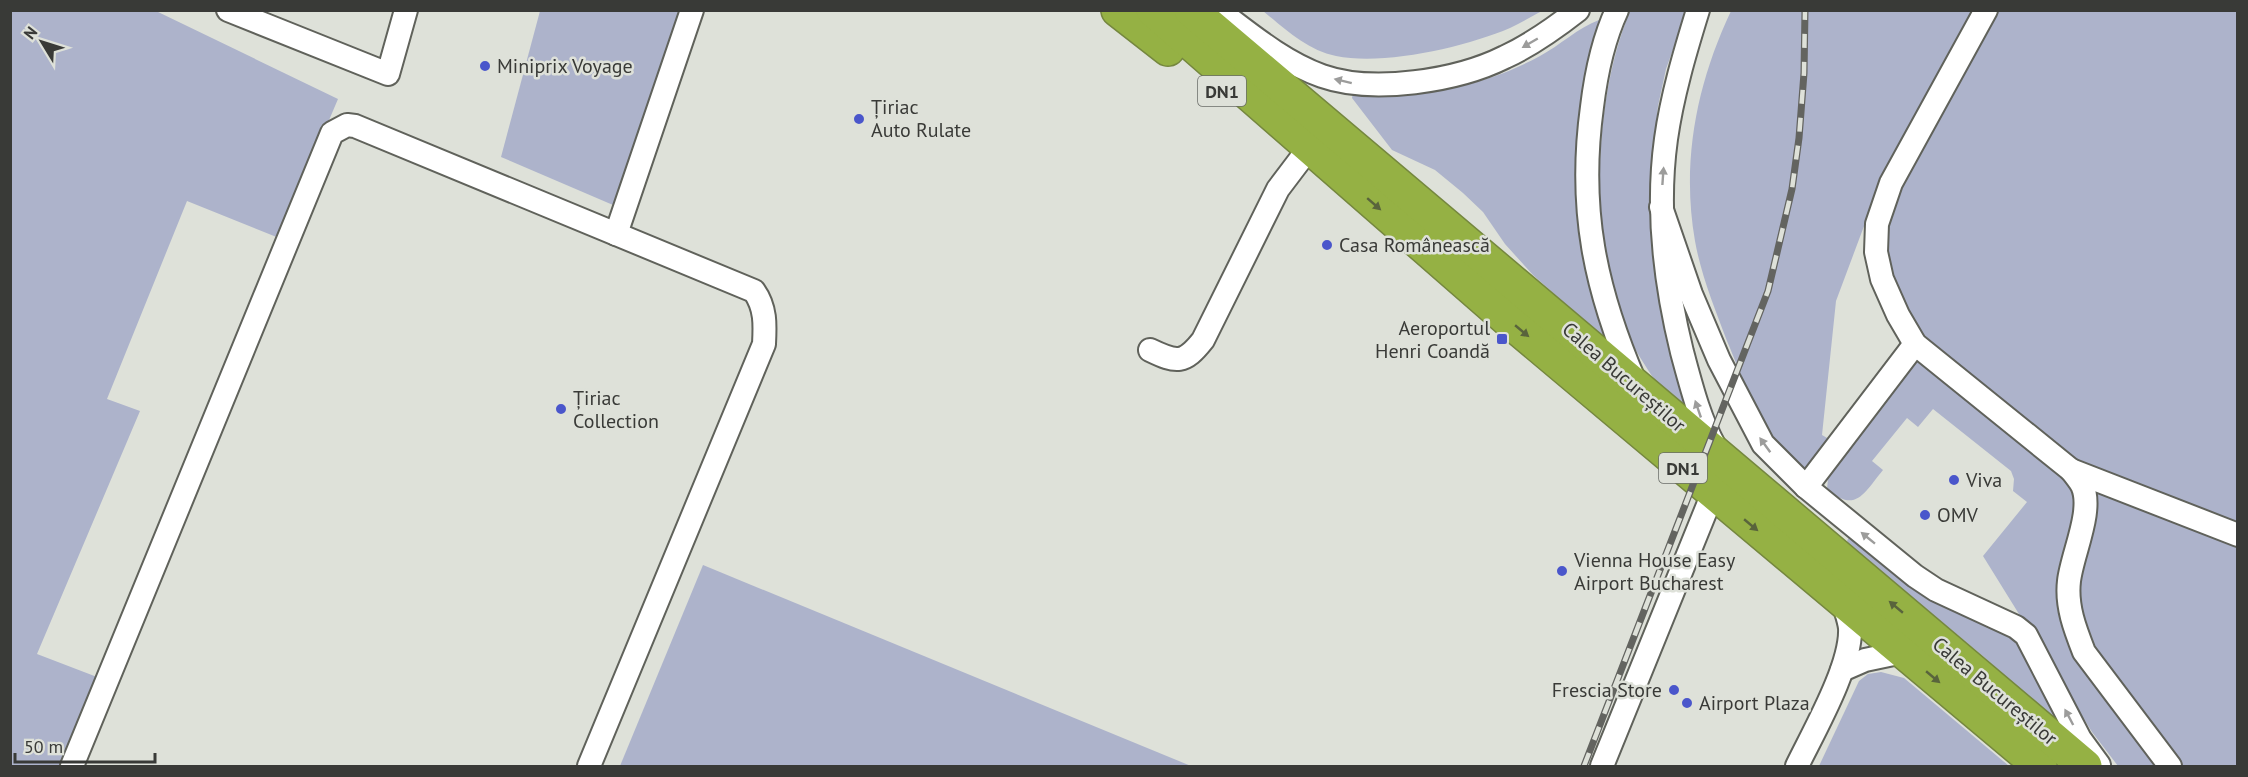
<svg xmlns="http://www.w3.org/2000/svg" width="2248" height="777" font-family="'PT Sans',sans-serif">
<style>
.green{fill:#adb3cb}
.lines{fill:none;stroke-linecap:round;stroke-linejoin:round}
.minor-casing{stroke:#60625b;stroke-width:26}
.highway-casing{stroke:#75873f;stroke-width:36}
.minor{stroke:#fff;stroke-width:22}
.highway{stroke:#95b144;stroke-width:33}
.rail-casing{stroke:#636460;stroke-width:7}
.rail{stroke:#dee1d9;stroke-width:4.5;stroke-dasharray:14;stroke-linecap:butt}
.oneway{fill:#9c9c9b}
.oneway2{fill:#59643c}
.poi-dot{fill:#4a56cb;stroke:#dee1d9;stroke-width:2}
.labels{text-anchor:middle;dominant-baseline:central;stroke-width:5;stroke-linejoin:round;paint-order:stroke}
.shield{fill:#dee1d9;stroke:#6a6c68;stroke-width:1.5}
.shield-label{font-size:18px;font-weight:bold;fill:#393a37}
.poi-label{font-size:20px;fill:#393a37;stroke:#dee1d9;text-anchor:start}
.street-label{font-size:20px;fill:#393a37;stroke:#dee1d9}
</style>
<rect width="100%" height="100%" fill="#dee1d9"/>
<g class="green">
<path d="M 10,11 L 156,11 L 338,99 L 279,238 L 187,201 L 107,399 L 140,411 L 37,654 L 97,677 L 61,766 L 11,766 Z"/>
<path d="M 540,11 L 681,11 L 613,205 L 501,157 Z"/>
<path d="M 1355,11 L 1542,11 C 1532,16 1521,23 1510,28 C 1465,47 1384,66 1336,56 C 1307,50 1285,29 1263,11 Z"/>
<path d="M 1630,11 L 1687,11 L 1666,69 L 1658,106 L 1653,154 L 1653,235 L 1686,406 C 1675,397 1660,388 1652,376 C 1642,361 1627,337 1621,320 C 1589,232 1594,97 1630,11 Z"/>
<path d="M 1731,11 L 1979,11 L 1879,186 L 1836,301 L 1822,435 L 1834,442 L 1809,475 C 1799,465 1786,455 1777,443 C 1753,412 1742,376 1727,341 C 1715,309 1701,275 1695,241 C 1681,161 1697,83 1731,11 Z"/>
<path d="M 1994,11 L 2237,11 L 2237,529 L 2073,461 L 1934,352 L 1911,324 L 1882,254 L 1885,213 Z"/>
<path d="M 1599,20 L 1604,21 L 1585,115 L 1616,349 L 1533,275 L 1505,244 L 1483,212 L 1463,193 L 1435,170 L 1392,150 L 1352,98 L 1353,93 C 1418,99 1483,87 1540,56 C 1559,46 1579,27 1599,20 Z"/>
<path d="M 1921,355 L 2078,489 L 2064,613 L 2165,766 L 2118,766 L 2092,732 L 1983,556 L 2027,502 L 2013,491 L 2014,479 L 2011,471 L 1933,409 L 1918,427 L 1907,418 L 1872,461 L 1883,470 C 1864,493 1856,514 1827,489 L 1829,469 L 1912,360 Z"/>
<path d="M 2090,490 L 2237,541 L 2237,766 L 2178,766 L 2094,656 L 2075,594 Z"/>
<path d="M 1851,533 L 2015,634 L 2065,723 L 2049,715 L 1984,657 L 1849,545 L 1847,541 Z"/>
<path d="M 703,565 L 1191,766 L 620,766 Z"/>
<path d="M 1881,672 L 1904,678 L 2009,766 L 1819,766 L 1859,681 L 1868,674 Z"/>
</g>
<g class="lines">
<g class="minor-casing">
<g id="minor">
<path d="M 228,10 L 388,74 L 406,10"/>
<path d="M 1218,10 C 1250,34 1283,62 1322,76 C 1373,94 1457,81 1505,57 C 1531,45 1555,28 1578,10"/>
<path d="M 1617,10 C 1603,40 1596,74 1592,107 C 1578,209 1595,289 1635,382"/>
<path d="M 1698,10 C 1685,52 1672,96 1666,139 C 1656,211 1665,283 1682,352 C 1691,385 1699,418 1715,447"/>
<path d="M 1986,10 L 1891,183 L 1877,224 L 1876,252 L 1882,279 L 1898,315 L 1915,344 L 2071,470 C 2075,475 2079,480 2082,485 C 2094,510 2072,554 2069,581 C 2066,606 2075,629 2084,652 L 2170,766"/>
<path d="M 1661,207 L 1691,294 L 1719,360 L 1763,444 L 1806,487 L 1915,576 L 1936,590 L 2016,627 L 2026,635 L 2080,739 L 2099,765"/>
<path d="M 616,234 L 692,10"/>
<path d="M 1150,350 C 1177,363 1184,364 1203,340 L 1278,189 L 1306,152"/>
<path d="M 2071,470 L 2238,535"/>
<path d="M 1806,487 L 1915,344"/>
<path d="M 1842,670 L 1865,660 L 1903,652"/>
<path d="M 72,766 L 332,133 L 347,125 L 355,126 L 754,291 C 766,308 765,325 764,344 L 589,766"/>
<path d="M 1602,766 L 1713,493"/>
<path d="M 1797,766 C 1814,731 1852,665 1850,628 C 1849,619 1845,610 1843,601"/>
</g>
</g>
<g class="highway-casing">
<g id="highway">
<path d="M 1118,10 L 1168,49"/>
<path d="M 1153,10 L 1514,325 L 2040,766"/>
<path d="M 1191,10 L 2085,766"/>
</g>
</g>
<use href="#minor" class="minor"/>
<use href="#highway" class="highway"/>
<g class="rail-casing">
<path id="rail" d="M 1584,766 L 1768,291 L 1792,189 L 1799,138 L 1804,73 L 1805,10"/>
</g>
<use href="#rail" class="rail"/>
</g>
<defs><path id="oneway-solid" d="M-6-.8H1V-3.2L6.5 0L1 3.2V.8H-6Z" transform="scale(1.5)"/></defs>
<g class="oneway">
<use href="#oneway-solid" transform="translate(1530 43) rotate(150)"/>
<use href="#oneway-solid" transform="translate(1343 81) rotate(-166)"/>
<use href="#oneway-solid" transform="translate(1663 176) rotate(-86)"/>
<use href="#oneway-solid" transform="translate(1698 409) rotate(-109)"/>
<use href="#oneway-solid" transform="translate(1765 445) rotate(-126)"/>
<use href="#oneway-solid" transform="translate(1868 538) rotate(-141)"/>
<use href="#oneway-solid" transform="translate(2069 717) rotate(-118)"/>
</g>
<g class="oneway2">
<use href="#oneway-solid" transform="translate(1374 204) rotate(41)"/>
<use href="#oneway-solid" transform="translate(1522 331) rotate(40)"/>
<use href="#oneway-solid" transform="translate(1751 525) rotate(40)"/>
<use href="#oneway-solid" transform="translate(1896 607) rotate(-140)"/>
<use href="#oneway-solid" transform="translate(1933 677) rotate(40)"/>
</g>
<g class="poi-dot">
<circle cx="485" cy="66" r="6"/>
<circle cx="859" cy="119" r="6"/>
<circle cx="1327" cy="245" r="6"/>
<rect x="1496" y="333" width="12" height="12" rx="3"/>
<circle cx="561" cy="409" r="6"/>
<circle cx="1954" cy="480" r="6"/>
<circle cx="1925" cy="515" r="6"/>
<circle cx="1562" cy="571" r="6"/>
<circle cx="1674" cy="690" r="6"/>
<circle cx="1687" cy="703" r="6"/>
</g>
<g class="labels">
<g class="shield">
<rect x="1198" y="76" width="48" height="30" rx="4.5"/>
<rect x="1659" y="453" width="48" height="30" rx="4.5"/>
</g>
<g class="shield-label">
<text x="1222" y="91">DN1</text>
<text x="1683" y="468">DN1</text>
</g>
<g class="poi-label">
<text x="497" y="66">Miniprix Voyage</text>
<text x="871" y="107">Țiriac<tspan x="871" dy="23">Auto Rulate</tspan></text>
<text x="1339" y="245">Casa Românească</text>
<text x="1490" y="328" text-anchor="end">Aeroportul<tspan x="1490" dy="23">Henri Coandă</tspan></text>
<text x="573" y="398">Țiriac<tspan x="573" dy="23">Collection</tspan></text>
<text x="1966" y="480">Viva</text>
<text x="1937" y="515">OMV</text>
<text x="1574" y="560">Vienna House Easy<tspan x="1574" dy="23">Airport Bucharest</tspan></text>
<text x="1662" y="690" text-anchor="end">Frescia Store</text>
<text x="1699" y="703">Airport Plaza</text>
</g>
<g class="street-label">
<text transform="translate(1624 377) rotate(41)">Calea Bucureștilor</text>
<text transform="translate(1995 691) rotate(40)">Calea Bucureștilor</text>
</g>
</g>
<rect width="2248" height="777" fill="none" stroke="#393a37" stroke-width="24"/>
<g transform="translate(42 42) rotate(308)" stroke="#dee1d9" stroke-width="4.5" paint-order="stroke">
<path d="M0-4.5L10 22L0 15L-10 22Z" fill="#393a37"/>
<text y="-9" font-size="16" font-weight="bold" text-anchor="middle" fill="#393a37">N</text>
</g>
<path d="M15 753v9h140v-9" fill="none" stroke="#393a37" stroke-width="3"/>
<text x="24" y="753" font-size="18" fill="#393a37" stroke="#dee1d9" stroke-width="4.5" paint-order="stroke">50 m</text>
</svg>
